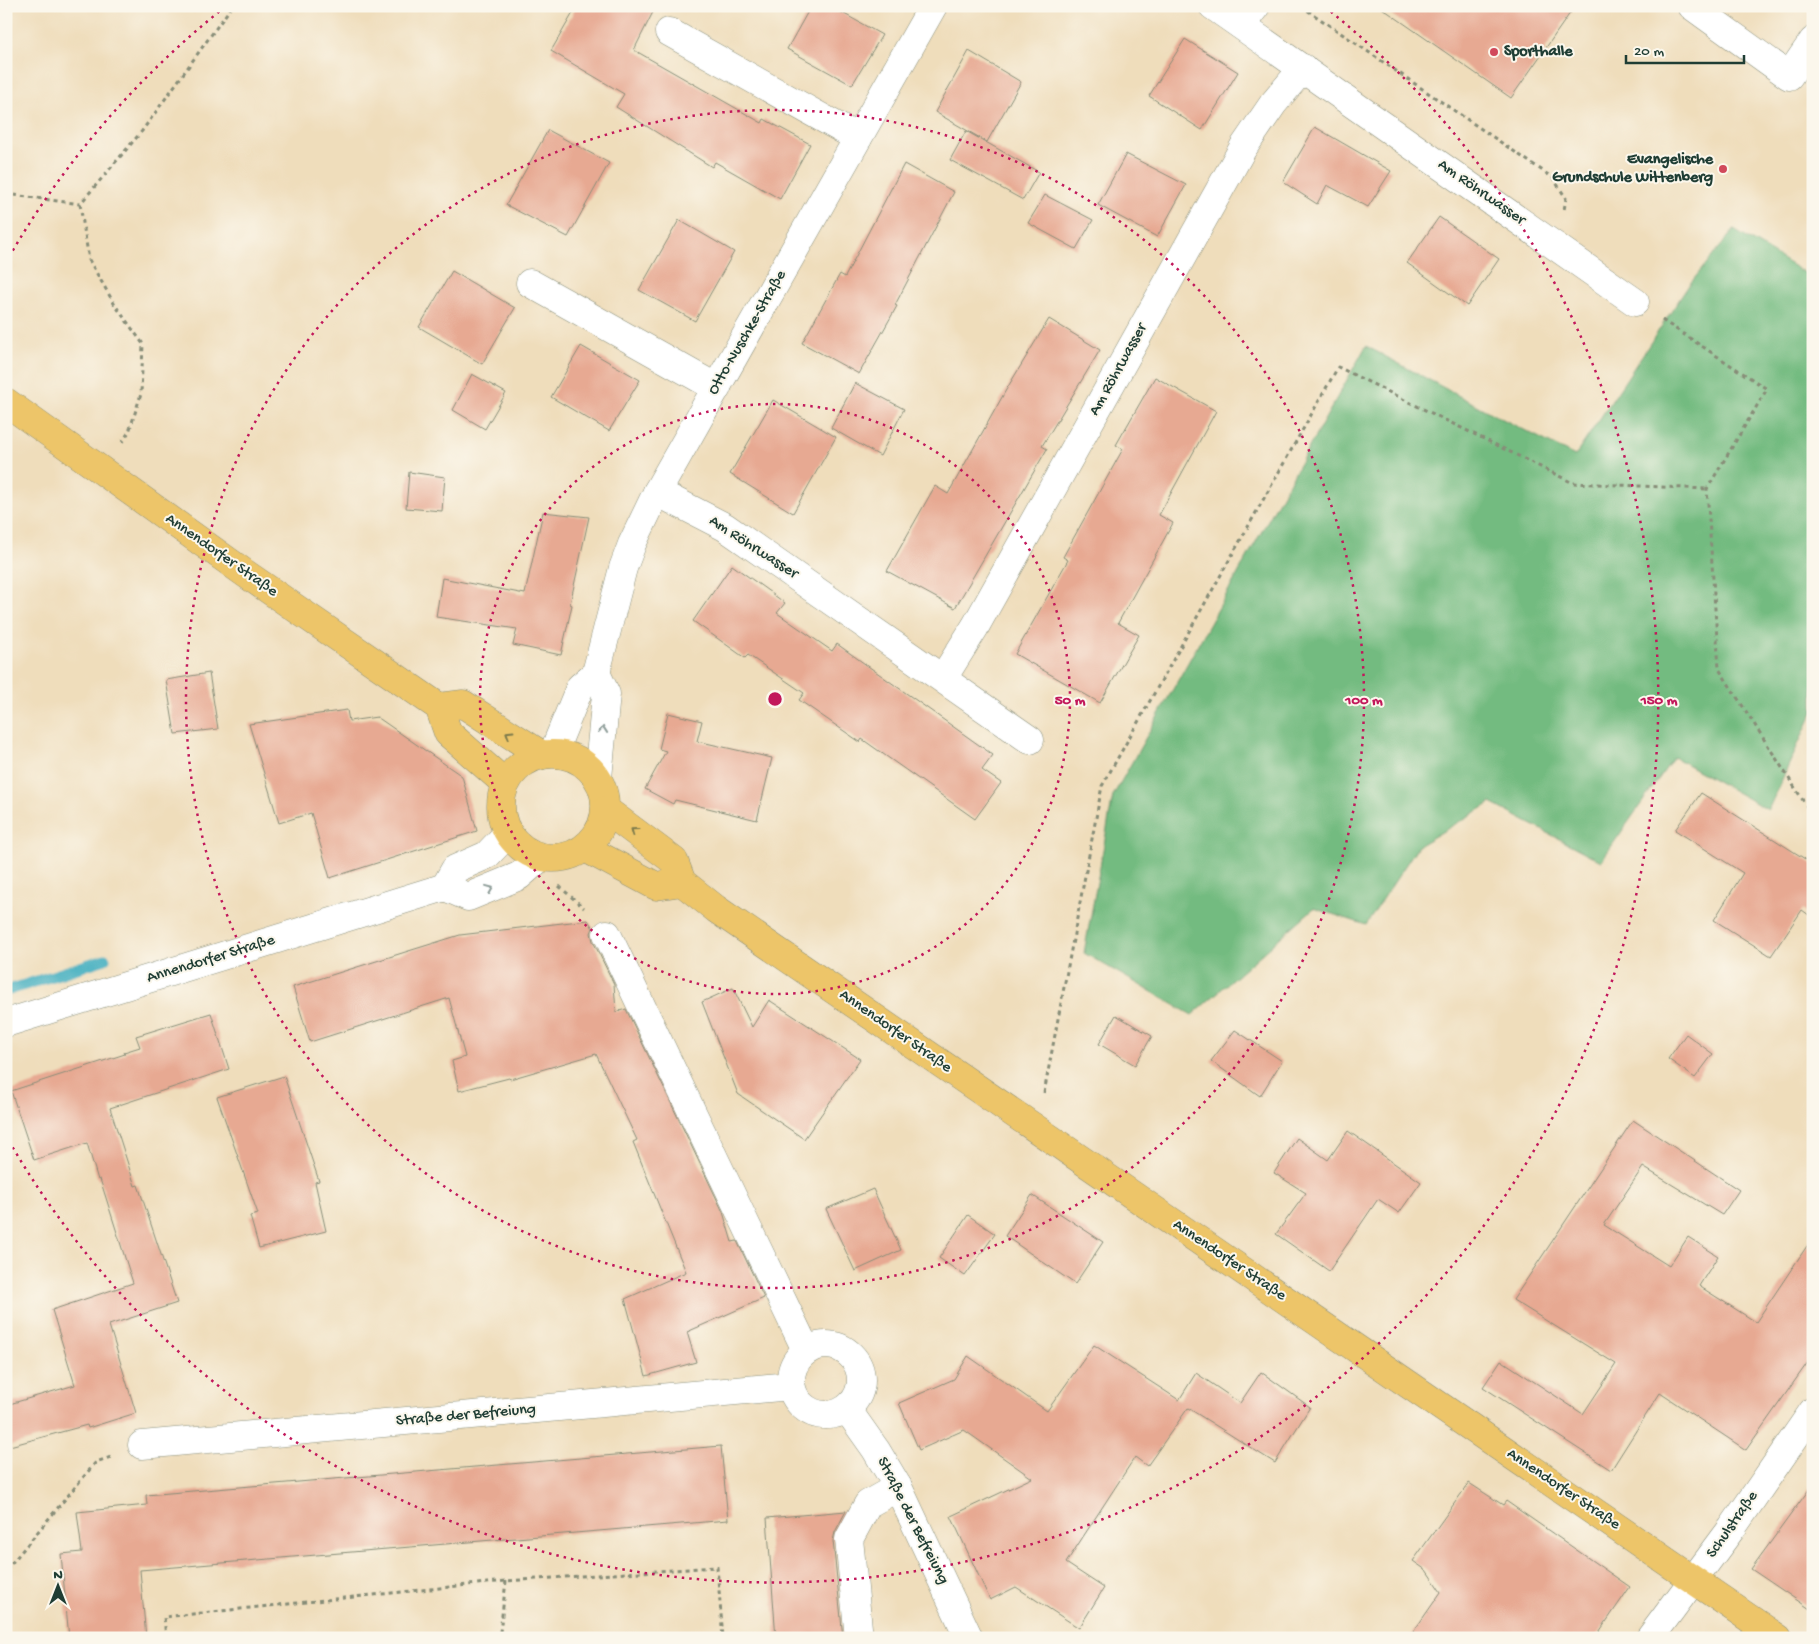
<svg xmlns="http://www.w3.org/2000/svg" width="1819" height="1644" font-family="'Gochi Hand',sans-serif">
<style>
.forest{fill:#73bb80;stroke:#497c5a}
.lines{fill:none;stroke-linecap:round;stroke-linejoin:round}
.stream{stroke:#41adbf;stroke-width:11}
.building{fill:#e7a992}
.minor-casing{stroke:#878d78;stroke-width:29}
.major-casing{stroke:#878d78;stroke-width:29}
.path{stroke:#878d78;stroke-width:3;stroke-dasharray:4 4;stroke-linecap:butt}
.minor{stroke:#fff;stroke-width:28}
.major{stroke:#edc569;stroke-width:28}
.oneway{stroke:#8f9e9a}
.oneway2{stroke:#7c7a4c}
.ring{fill:none;stroke:#c2185b;stroke-width:2.5;stroke-dasharray:2.5 5}
.poi-dot{fill:#d1495b;stroke:#fbf7ec;stroke-width:2}
.labels{text-anchor:middle;dominant-baseline:central;stroke-width:4;stroke-linejoin:round;paint-order:stroke}
.poi-label{font-size:16px;font-weight:bold;fill:#1f3d34;stroke:#fbf7ec;text-anchor:start}
.street-label{font-size:16px;fill:#1f3d34;stroke:#fbf7ec}
.centre{fill:#c2185b;stroke:#fbf7ec;stroke-width:2.5}
.ring-label{font-size:15px;text-anchor:middle;font-weight:bold;fill:#c2185b;stroke:#fbf7ec;stroke-width:4;stroke-linejoin:round;paint-order:stroke}
</style>
<rect width="100%" height="100%" fill="#fbf7ec"/>
<filter id="ink" filterUnits="userSpaceOnUse"><feTurbulence type="fractalNoise" baseFrequency=".02" numOctaves="2"/><feDisplacementMap in="SourceGraphic" scale="10" xChannelSelector="R" yChannelSelector="G"/><feConvolveMatrix kernelMatrix="1 2 1 2 8 2 1 2 1" color-interpolation-filters="sRGB"/></filter>
<filter id="wash" filterUnits="userSpaceOnUse"><feTurbulence type="fractalNoise" baseFrequency=".0096" numOctaves="4" result="noise"/><feDisplacementMap in="SourceGraphic" scale="20" xChannelSelector="R" yChannelSelector="G"/><feGaussianBlur stdDeviation="1.12" result="paint"/><feColorMatrix in="noise" values="0 0 0 0 0 0 0 0 0 0 0 0 0 0 0 0 0 1.4 0 .05"/><feComposite in="paint" operator="in"/></filter>
<g filter="url(#wash)">
<rect width="100%" height="100%" fill="#efddbb"/>
<path class="forest" d="M 1734,230 L 1813,278 L 1813,712 L 1768,810 L 1674,757 L 1601,861 L 1491,803 L 1418,846 L 1366,925 L 1314,908 L 1192,1015 L 1084,953 L 1113,796 L 1366,346 L 1489,412 L 1575,456 L 1689,285 Z"/>
<g class="lines">
<path class="stream" d="M 6,991 L 105,959"/>
</g>
<g id="blocks">
<g class="building">
<path d="M 577,6 L 656,6 L 634,50 L 762,123 L 764,119 L 810,144 L 780,199 L 715,162 L 712,167 L 616,107 L 624,94 L 551,51 Z"/>
<path d="M 811,6 L 830,6 L 882,35 L 852,85 L 787,49 Z"/>
<path d="M 1379,6 L 1575,6 L 1511,98 Z"/>
<path d="M 1185,39 L 1238,72 L 1202,130 L 1149,96 Z"/>
<path d="M 969,51 L 1021,82 L 987,142 L 935,112 Z"/>
<path d="M 1315,127 L 1391,171 L 1368,207 L 1327,185 L 1317,204 L 1283,182 Z"/>
<path d="M 548,130 L 609,163 L 568,237 L 506,205 Z"/>
<path d="M 966,131 L 1039,172 L 1023,200 L 950,160 Z"/>
<path d="M 1126,154 L 1186,185 L 1157,237 L 1098,205 Z"/>
<path d="M 904,164 L 954,192 L 895,305 L 897,306 L 859,374 L 802,343 L 840,274 L 845,277 Z"/>
<path d="M 1045,195 L 1093,220 L 1076,249 L 1028,223 Z"/>
<path d="M 1439,217 L 1499,259 L 1467,306 L 1407,263 Z"/>
<path d="M 679,220 L 734,252 L 695,321 L 639,290 Z"/>
<path d="M 452,271 L 515,308 L 482,364 L 419,327 Z"/>
<path d="M 1049,319 L 1100,350 L 1042,446 L 1047,449 L 955,608 L 887,571 L 935,486 L 948,494 L 1006,390 Z"/>
<path d="M 581,346 L 640,380 L 609,431 L 551,397 Z"/>
<path d="M 472,374 L 506,393 L 485,429 L 453,410 Z"/>
<path d="M 1155,377 L 1216,411 L 1159,515 L 1173,523 L 1118,623 L 1139,635 L 1100,703 L 1015,654 L 1068,560 L 1063,557 L 1123,449 L 1116,445 Z"/>
<path d="M 855,383 L 904,409 L 880,456 L 831,428 Z"/>
<path d="M 773,400 L 836,437 L 793,513 L 730,474 Z"/>
<path d="M 409,472 L 445,477 L 442,511 L 406,508 Z"/>
<path d="M 543,512 L 589,517 L 570,604 L 572,605 L 561,655 L 513,645 L 517,629 L 436,617 L 442,578 L 525,594 Z"/>
<path d="M 732,565 L 785,603 L 777,613 L 832,651 L 837,644 L 993,755 L 982,770 L 1001,783 L 975,819 L 862,739 L 860,742 L 799,700 L 804,693 L 748,655 L 745,658 L 693,621 Z"/>
<path d="M 209,673 L 218,729 L 175,734 L 166,680 Z"/>
<path d="M 347,710 L 349,721 L 377,717 L 462,776 L 477,831 L 330,878 L 311,813 L 279,823 L 249,724 Z"/>
<path d="M 668,713 L 702,721 L 697,741 L 772,758 L 757,820 L 675,800 L 673,804 L 645,789 L 666,751 L 659,749 Z"/>
<path d="M 1701,793 L 1813,864 L 1813,918 L 1802,910 L 1771,956 L 1714,920 L 1743,873 L 1675,830 Z"/>
<path d="M 588,920 L 593,928 L 591,933 L 593,941 L 614,984 L 616,1012 L 626,1009 L 723,1212 L 732,1242 L 737,1241 L 764,1298 L 687,1332 L 696,1362 L 646,1376 L 625,1299 L 686,1272 L 633,1142 L 637,1140 L 596,1054 L 510,1079 L 509,1078 L 459,1091 L 452,1061 L 465,1057 L 449,998 L 310,1042 L 293,987 L 460,935 Z"/>
<path d="M 733,988 L 752,1027 L 769,1000 L 860,1059 L 804,1139 L 738,1094 L 702,1002 Z"/>
<path d="M 211,1013 L 229,1069 L 110,1108 L 135,1186 L 138,1185 L 177,1303 L 109,1325 L 136,1413 L 88,1428 L 87,1425 L 6,1447 L 6,1405 L 75,1385 L 52,1310 L 133,1283 L 100,1179 L 98,1180 L 87,1143 L 34,1160 L 11,1091 L 125,1054 L 124,1052 L 140,1047 L 136,1036 Z"/>
<path d="M 1116,1015 L 1152,1036 L 1135,1065 L 1099,1044 Z"/>
<path d="M 1235,1030 L 1282,1061 L 1260,1096 L 1211,1061 Z"/>
<path d="M 1686,1034 L 1713,1054 L 1695,1078 L 1668,1059 Z"/>
<path d="M 284,1076 L 319,1181 L 315,1182 L 326,1231 L 259,1248 L 250,1216 L 258,1214 L 217,1097 Z"/>
<path d="M 1633,1120 L 1739,1190 L 1722,1215 L 1643,1167 L 1604,1225 L 1669,1266 L 1688,1237 L 1718,1256 L 1699,1286 L 1756,1322 L 1813,1237 L 1813,1355 L 1746,1450 L 1660,1393 L 1611,1470 L 1483,1387 L 1501,1360 L 1583,1414 L 1616,1364 L 1513,1300 Z"/>
<path d="M 1348,1131 L 1421,1182 L 1399,1213 L 1378,1199 L 1329,1271 L 1276,1234 L 1306,1193 L 1274,1173 L 1297,1138 L 1328,1160 Z"/>
<path d="M 873,1189 L 901,1250 L 855,1271 L 826,1209 Z"/>
<path d="M 1032,1195 L 1103,1242 L 1075,1284 L 1005,1236 Z"/>
<path d="M 968,1215 L 995,1234 L 965,1276 L 939,1258 Z"/>
<path d="M 1094,1345 L 1179,1400 L 1196,1373 L 1240,1403 L 1261,1372 L 1310,1407 L 1275,1463 L 1188,1408 L 1147,1466 L 1135,1457 L 1066,1563 L 1104,1588 L 1079,1628 L 1016,1587 L 990,1600 L 951,1516 L 1032,1478 L 964,1430 L 919,1450 L 899,1403 L 954,1379 L 968,1356 L 1047,1411 Z"/>
<path d="M 721,1446 L 728,1520 L 140,1570 L 146,1638 L 69,1638 L 61,1554 L 82,1552 L 77,1512 L 147,1505 L 146,1495 Z"/>
<path d="M 1469,1483 L 1503,1505 L 1506,1501 L 1630,1587 L 1595,1638 L 1409,1638 L 1441,1592 L 1426,1570 L 1413,1561 Z"/>
<path d="M 1813,1484 L 1813,1611 L 1751,1569 Z"/>
<path d="M 846,1511 L 835,1532 L 833,1541 L 843,1638 L 776,1638 L 767,1518 Z"/>
</g>
</g>
</g>
<g filter="url(#ink)">
<use href="#blocks" fill-opacity="0" stroke="#878d78" stroke-width="1"/>
<g class="lines">
<g class="minor-casing">
<g id="minor">
<path d="M 1213,6 L 1635,302"/>
<path d="M 1692,6 L 1789,76 L 1813,41"/>
<path d="M 1241,25 L 1256,6"/>
<path d="M 669,32 L 858,138"/>
<path d="M 530,283 L 717,388"/>
<path d="M 657,492 L 725,527 L 1030,740"/>
<path d="M 596,673 L 606,694 L 598,778"/>
<path d="M 943,678 L 975,627 L 1243,148 L 1273,104 L 1303,68"/>
<path d="M 553,753 L 580,687 L 596,673 L 623,568 L 632,544 L 657,492 L 933,6"/>
<path d="M 445,887 L 468,897 L 519,876 L 541,857"/>
<path d="M 445,887 L 455,869 L 487,855 L 508,833"/>
<path d="M 607,934 L 806,1350"/>
<path d="M 6,1023 L 445,887"/>
<circle cx="826" cy="1380" r="35"/>
<path d="M 847,1409 L 876,1450 L 898,1487 L 969,1638"/>
<path d="M 142,1445 L 791,1386"/>
<path d="M 859,1638 L 849,1539 L 868,1504 L 898,1487"/>
<path d="M 1650,1638 L 1732,1528 L 1813,1411"/>
</g>
</g>
<g class="major-casing">
<g id="major">
<path d="M 6,402 L 246,574 L 439,707 L 448,733 L 505,783"/>
<path d="M 439,707 L 463,704 L 542,755"/>
<circle cx="553" cy="806" r="52"/>
<path d="M 606,810 L 674,861 L 682,882 L 716,909 L 1778,1638"/>
<path d="M 585,848 L 656,886 L 682,882"/>
</g>
</g>
<g class="path">
<path d="M 1301,6 L 1553,178 L 1566,198 L 1564,210"/>
<path d="M 6,194 L 80,204 L 142,131 L 232,6"/>
<path d="M 80,204 L 89,260 L 115,305 L 143,344 L 141,394 L 129,432 L 122,442"/>
<path d="M 1662,320 L 1767,389 L 1707,489 L 1719,669 L 1813,816"/>
<path d="M 559,886 L 584,908"/>
<path d="M 1044,1093 L 1102,786 L 1338,367 L 1573,483 L 1707,489"/>
<path d="M 6,1570 L 96,1462 L 111,1457"/>
<path d="M 166,1638 L 164,1617 L 506,1581 L 717,1567 L 723,1638"/>
<path d="M 506,1638 L 500,1632 L 506,1581"/>
</g>
<use href="#minor" class="minor"/>
<use href="#major" class="major"/>
</g>
<defs><path id="oneway-chevron" d="M-2-3.5L2.5 0L-2 3.5" fill="none" stroke-width="1.6" stroke-linecap="round" stroke-linejoin="round" transform="scale(1.25)"/></defs>
<g class="oneway">
<use href="#oneway-chevron" transform="translate(603 730) rotate(-85)"/>
<use href="#oneway-chevron" transform="translate(490 889) rotate(-22)"/>
</g>
<g class="oneway2">
<use href="#oneway-chevron" transform="translate(509 734) rotate(-148)"/>
<use href="#oneway-chevron" transform="translate(634 831) rotate(-144)"/>
</g>
</g>
<g class="ring">
<circle cx="775" cy="699" r="295"/>
<circle cx="775" cy="699" r="589"/>
<path d="M9 257A884 884 0 0 1 225 7M1325 7A884 884 0 1 1 9 1141"/>
</g>
<g class="poi-dot">
<circle cx="1494" cy="52" r="5"/>
<circle cx="1723" cy="169" r="5"/>
</g>
<g class="labels">
<g class="poi-label">
<text x="1504" y="52">Sporthalle</text>
<text x="1713" y="160" text-anchor="end">Evangelische<tspan x="1713" dy="18">Grundschule Wittenberg</tspan></text>
</g>
<g class="street-label">
<text transform="translate(1481 193) rotate(35)">Am Röhrwasser</text>
<text transform="translate(748 333) rotate(-60)">Otto-Nuschke-Straße</text>
<text transform="translate(1119 370) rotate(-61)">Am Röhrwasser</text>
<text transform="translate(753 548) rotate(33)">Am Röhrwasser</text>
<text transform="translate(221 556) rotate(35)">Annendorfer Straße</text>
<text transform="translate(211 960) rotate(-17)">Annendorfer Straße</text>
<text transform="translate(895 1032) rotate(35)">Annendorfer Straße</text>
<text transform="translate(1229 1261) rotate(34)">Annendorfer Straße</text>
<text transform="translate(466 1416) rotate(-5)">Straße der Befreiung</text>
<text transform="translate(1563 1490) rotate(34)">Annendorfer Straße</text>
<text transform="translate(912 1521) rotate(63)">Straße der Befreiung</text>
<text transform="translate(1733 1525) rotate(-55)">Schulstraße</text>
</g>
</g>
<circle cx="775" cy="699" r="8" class="centre"/>
<g class="ring-label">
<text x="1070" y="704">50 m</text>
<text x="1364" y="704">100 m</text>
<text x="1659" y="704">150 m</text>
</g>
<rect width="1819" height="1644" fill="none" stroke="#fbf7ec" stroke-width="25"/>
<g transform="translate(58 1586)" stroke="#fbf7ec" stroke-width="4" paint-order="stroke">
<path d="M0-4L9 19L0 12L-9 19Z" fill="#1f3d34"/>
<text y="-8" font-size="14" font-weight="bold" text-anchor="middle" fill="#1f3d34">N</text>
</g>
<path d="M1626 55v8h118v-8" fill="none" stroke="#1f3d34" stroke-width="2.5"/>
<text x="1634" y="55" font-size="15" fill="#1f3d34" stroke="#fbf7ec" stroke-width="4" paint-order="stroke">20 m</text>
</svg>
